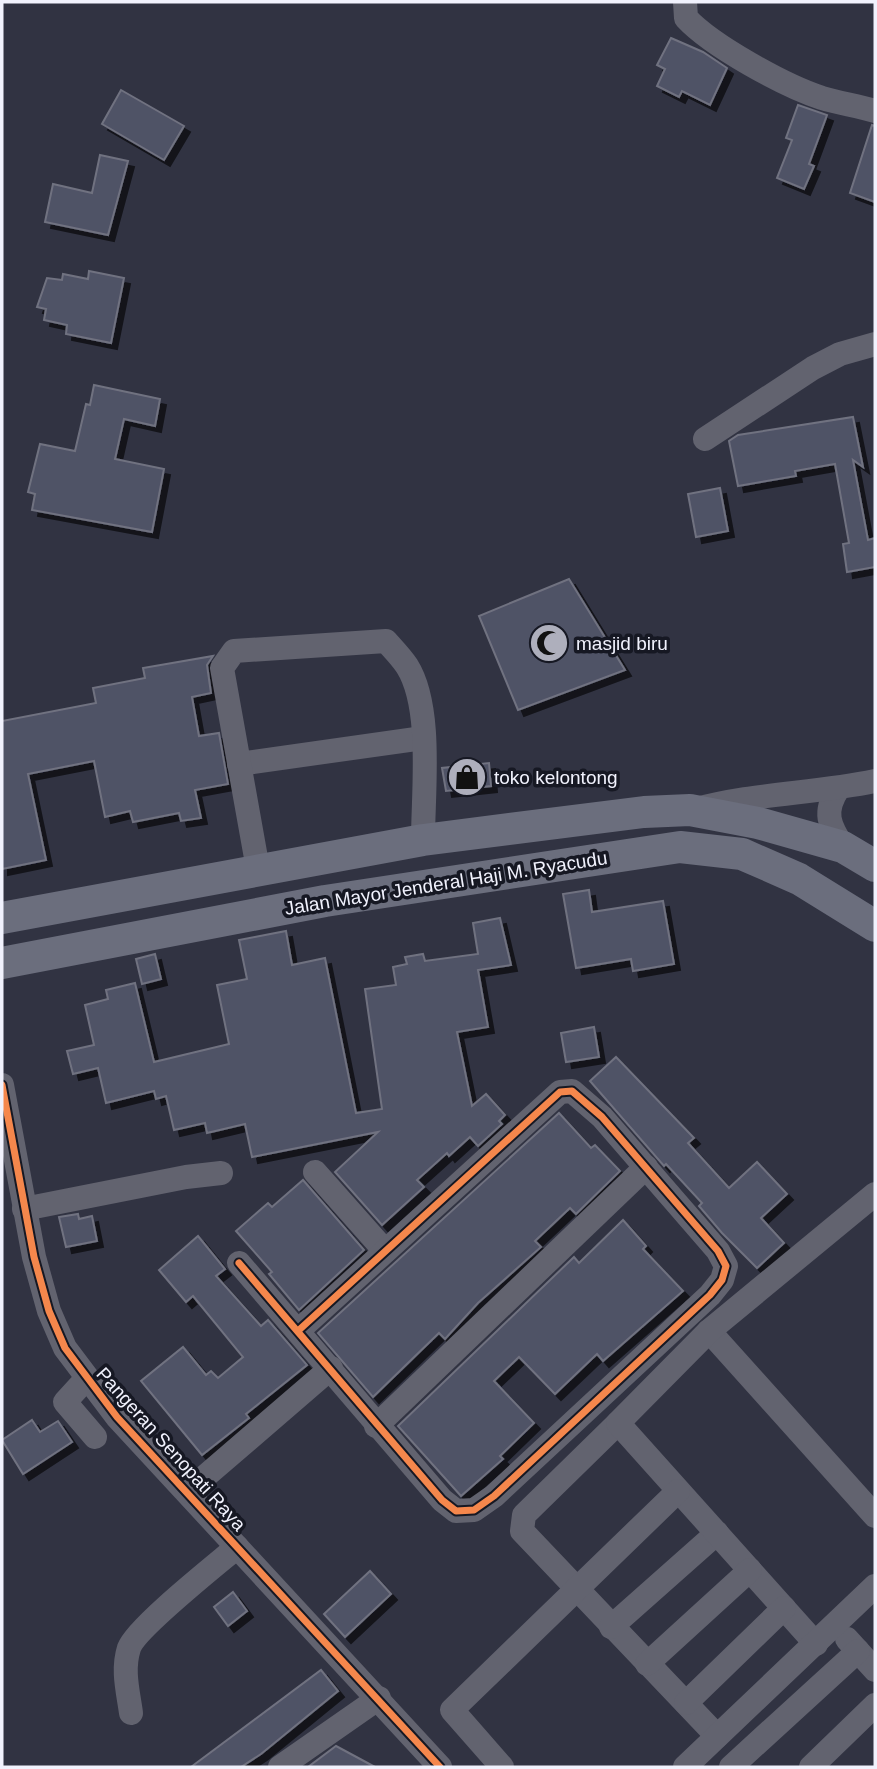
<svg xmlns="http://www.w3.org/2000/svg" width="877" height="1769" font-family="Arial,sans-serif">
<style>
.building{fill:#505266;stroke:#707280;stroke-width:2;filter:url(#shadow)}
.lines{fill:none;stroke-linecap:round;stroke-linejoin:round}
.minor{stroke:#62636f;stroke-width:24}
.major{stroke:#6b6e7d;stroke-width:32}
.cycleway-casing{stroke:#161823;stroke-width:11}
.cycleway{stroke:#f5874c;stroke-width:7}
.labels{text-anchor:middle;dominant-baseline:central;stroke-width:7;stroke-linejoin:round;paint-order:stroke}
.poi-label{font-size:19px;fill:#f1f2fd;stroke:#161823;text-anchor:start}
.street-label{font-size:19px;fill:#f1f2fd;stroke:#161823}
</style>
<defs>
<filter id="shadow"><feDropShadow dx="6" dy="6" stdDeviation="0" flood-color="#0009"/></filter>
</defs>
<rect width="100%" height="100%" fill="#313342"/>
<g class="building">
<path d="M 671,38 L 703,52 L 727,68 L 710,105 L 682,91 L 679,97 L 657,86 L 665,69 L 657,65 Z"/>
<path d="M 121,90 L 184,126 L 164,160 L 102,124 Z"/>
<path d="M 798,105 L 827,115 L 809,164 L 814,166 L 804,189 L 777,178 L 792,140 L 786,138 Z"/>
<path d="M 872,125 L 875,126 L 875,202 L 850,193 Z"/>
<path d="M 100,155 L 128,161 L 108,235 L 45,222 L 53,184 L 92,193 Z"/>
<path d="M 89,271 L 124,278 L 111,343 L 66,334 L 67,325 L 44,320 L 46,309 L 37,307 L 47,278 L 62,280 L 63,274 L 88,279 Z"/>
<path d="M 94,385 L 160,399 L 155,426 L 124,419 L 115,459 L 164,469 L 152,532 L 32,510 L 35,494 L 28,492 L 40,444 L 75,451 L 86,404 L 90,405 Z"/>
<path d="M 853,417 L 863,467 L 853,460 L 868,540 L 875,538 L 875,567 L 847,572 L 843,544 L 849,543 L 835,464 L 795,471 L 796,476 L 738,486 L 729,441 L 738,435 Z"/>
<path d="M 720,488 L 728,531 L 696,537 L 688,494 Z"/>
<path d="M 569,579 L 625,670 L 518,710 L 479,616 Z"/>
<path d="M 213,656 L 207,665 L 211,693 L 192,697 L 199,736 L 219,733 L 228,784 L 195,790 L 201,818 L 181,821 L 179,813 L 133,822 L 130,811 L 105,817 L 94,761 L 28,774 L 46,860 L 2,869 L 2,721 L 96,703 L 93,688 L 145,678 L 143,668 Z"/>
<path d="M 489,763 L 491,786 L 446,791 L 442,768 Z"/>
<path d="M 589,890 L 592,912 L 663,901 L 674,964 L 633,971 L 631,959 L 576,968 L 563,894 Z"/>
<path d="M 500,918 L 511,965 L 478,970 L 488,1027 L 457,1032 L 472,1106 L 486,1094 L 505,1115 L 499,1121 L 502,1124 L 478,1146 L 470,1137 L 449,1156 L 447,1153 L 417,1180 L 424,1187 L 382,1225 L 335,1172 L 378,1132 L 252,1157 L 245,1124 L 207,1133 L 205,1123 L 174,1130 L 166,1096 L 156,1099 L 154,1091 L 106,1103 L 98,1068 L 73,1074 L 67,1051 L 94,1045 L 85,1005 L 108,999 L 106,990 L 135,983 L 154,1062 L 229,1044 L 217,985 L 247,979 L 239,940 L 286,931 L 292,965 L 325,958 L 356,1113 L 382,1109 L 365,989 L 396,985 L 393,967 L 407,964 L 405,957 L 423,954 L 425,961 L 478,954 L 473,923 Z"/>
<path d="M 155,954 L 161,979 L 142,984 L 136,959 Z"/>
<path d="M 594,1027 L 599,1057 L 566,1062 L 561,1033 Z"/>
<path d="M 616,1057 L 694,1138 L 688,1143 L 729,1188 L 757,1162 L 787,1194 L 761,1218 L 784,1243 L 757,1268 L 722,1233 L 699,1206 L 702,1203 L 666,1164 L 664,1166 L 590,1081 Z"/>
<path d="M 559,1113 L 591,1148 L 595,1145 L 620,1171 L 576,1214 L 570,1208 L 535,1241 L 541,1247 L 478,1303 L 445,1339 L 439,1333 L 373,1397 L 318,1333 Z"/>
<path d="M 303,1180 L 364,1250 L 299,1310 L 269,1274 L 272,1272 L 236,1231 L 268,1203 L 272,1207 Z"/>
<path d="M 78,1214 L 79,1219 L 92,1216 L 97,1241 L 66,1247 L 59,1217 Z"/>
<path d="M 623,1220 L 646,1246 L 643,1249 L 683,1291 L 603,1361 L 597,1354 L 555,1394 L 519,1357 L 494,1381 L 534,1423 L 500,1456 L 503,1459 L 461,1496 L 398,1426 L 574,1257 L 579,1263 Z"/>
<path d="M 198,1236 L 225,1269 L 216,1276 L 261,1326 L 268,1320 L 307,1365 L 246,1414 L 249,1418 L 202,1455 L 141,1381 L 183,1347 L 206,1375 L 211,1371 L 218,1378 L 243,1357 L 193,1296 L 186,1302 L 159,1270 Z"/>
<path d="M 32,1420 L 40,1432 L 58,1421 L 72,1442 L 23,1474 L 2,1440 Z"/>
<path d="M 370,1571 L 391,1594 L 345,1637 L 324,1614 Z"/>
<path d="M 233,1592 L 247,1611 L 228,1626 L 214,1607 Z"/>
<path d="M 321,1670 L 338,1691 L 261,1754 L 241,1767 L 191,1767 Z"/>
<path d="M 336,1746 L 375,1767 L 308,1767 Z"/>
</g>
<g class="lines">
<g class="minor">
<path d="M 685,2 L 686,18 C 712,46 785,86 822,98 C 839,103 858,106 875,111"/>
<path d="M 705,439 L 813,368 L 840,354 L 875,344"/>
<path d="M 239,764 L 423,738"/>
<path d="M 838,789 C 823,812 829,825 843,847"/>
<path d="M 693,810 C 755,793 813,794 875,781"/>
<path d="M 258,869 L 222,668 L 234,651 L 386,641 C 393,649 401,657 407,666 C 433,707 423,792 423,840"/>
<path d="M 2,1085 L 34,1257 L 49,1311 L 65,1348 L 117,1417 L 440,1767"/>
<path d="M 315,1172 L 385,1251"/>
<path d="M 24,1209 L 186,1177 L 221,1173"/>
<path d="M 239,1263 L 442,1500 L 456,1511 L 474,1510 L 494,1496 L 710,1295 L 722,1280 L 726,1266 L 718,1251 L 602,1117 L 572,1091 L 560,1092 L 299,1330"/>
<path d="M 709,1331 L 875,1516"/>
<path d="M 86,1379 L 65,1402 L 95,1437"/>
<path d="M 618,1423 L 524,1515 L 522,1531 L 717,1736"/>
<path d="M 376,1426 L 646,1167"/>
<path d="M 187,1492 L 331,1368"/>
<path d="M 611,1627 L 717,1533"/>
<path d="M 847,1639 L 875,1670"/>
<path d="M 816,1644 L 618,1423 L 709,1331 L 875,1194"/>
<path d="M 647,1664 L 750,1570"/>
<path d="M 686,1703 L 784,1608"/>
<path d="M 131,1713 C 128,1691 122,1670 129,1648 C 136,1628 217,1564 237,1547"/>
<path d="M 280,1767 L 379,1698"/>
<path d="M 502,1767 L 452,1710 L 678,1491"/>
<path d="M 685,1767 L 875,1586"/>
<path d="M 731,1767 L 858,1651"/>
<path d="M 811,1767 L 875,1705"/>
</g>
<g class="major">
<path d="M 2,918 L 423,840 L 644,812 L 690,810 L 758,823 L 843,847 L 875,866"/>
<path d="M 2,963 L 325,901 L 680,847 L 742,854 L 799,879 L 875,926"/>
</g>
<g class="cycleway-casing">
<g id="cycleway">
<path d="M 2,1085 L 34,1257 L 49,1311 L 65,1348 L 117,1417 L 440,1767"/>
<path d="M 239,1263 L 442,1500 L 456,1511 L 474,1510 L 494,1496 L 710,1295 L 722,1280 L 726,1266 L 718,1251 L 602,1117 L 572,1091 L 560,1092 L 299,1330"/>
</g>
</g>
<use href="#cycleway" class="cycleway"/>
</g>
<defs>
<g id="mosque-disc" transform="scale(2.0125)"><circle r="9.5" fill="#aeafbc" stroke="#161823"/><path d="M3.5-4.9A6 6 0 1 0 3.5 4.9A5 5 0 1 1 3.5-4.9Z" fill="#111"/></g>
<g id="shop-disc" transform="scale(2.0125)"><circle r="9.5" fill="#aeafbc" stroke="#161823"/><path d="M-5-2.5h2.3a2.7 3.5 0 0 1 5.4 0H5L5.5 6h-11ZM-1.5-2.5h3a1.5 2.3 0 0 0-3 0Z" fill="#111"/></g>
</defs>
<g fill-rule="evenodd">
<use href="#mosque-disc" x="549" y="643"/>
<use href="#shop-disc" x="467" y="777"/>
</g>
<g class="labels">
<g class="poi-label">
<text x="576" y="643">masjid biru</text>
<text x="494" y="777">toko kelontong</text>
</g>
<g class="street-label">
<text transform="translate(446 883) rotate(-9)">Jalan Mayor Jenderal Haji M. Ryacudu</text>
<text transform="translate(171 1449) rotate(48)">Pangeran Senopati Raya</text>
</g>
</g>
<rect width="877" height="1769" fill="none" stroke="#f1f2fd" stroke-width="7"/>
</svg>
